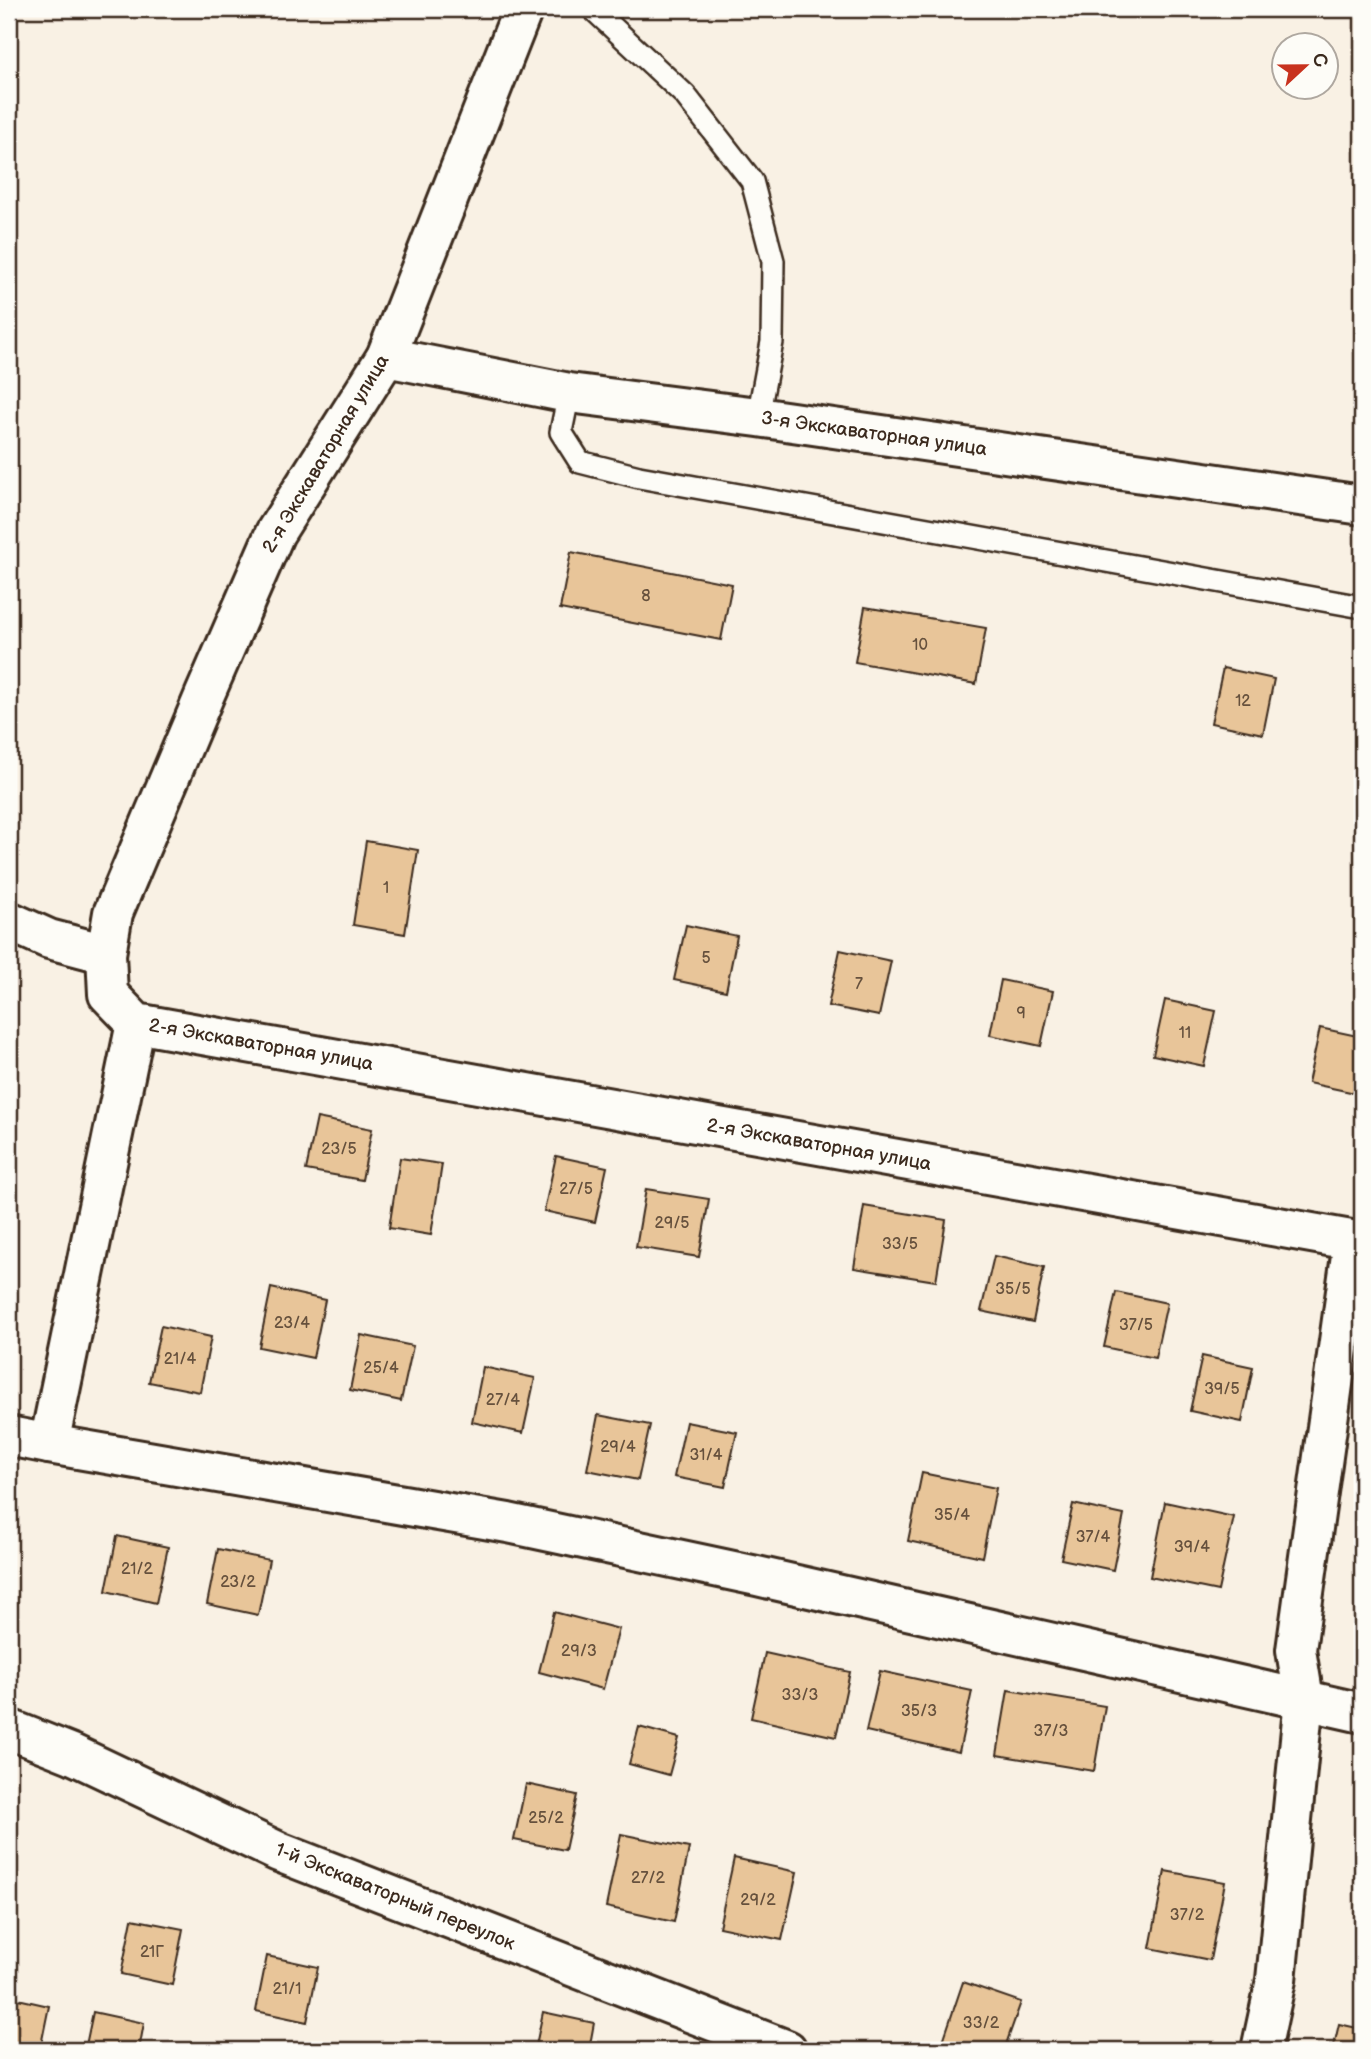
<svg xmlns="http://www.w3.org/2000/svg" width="1371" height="2059" font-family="'Balsamiq Sans',sans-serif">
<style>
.building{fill:#e8c599;stroke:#3b2a1e;stroke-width:2}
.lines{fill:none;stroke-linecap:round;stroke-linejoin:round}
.service-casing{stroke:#3b2a1e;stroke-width:26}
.minor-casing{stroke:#3b2a1e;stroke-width:44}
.service{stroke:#fdfcf7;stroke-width:21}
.minor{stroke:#fdfcf7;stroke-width:38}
.labels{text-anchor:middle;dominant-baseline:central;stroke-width:5;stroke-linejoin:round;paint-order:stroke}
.number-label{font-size:16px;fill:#66513d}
.street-label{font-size:19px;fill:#3b2a1e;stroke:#fdfcf7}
</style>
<rect width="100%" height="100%" fill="#f9f1e4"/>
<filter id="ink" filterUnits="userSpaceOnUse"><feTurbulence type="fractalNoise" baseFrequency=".0143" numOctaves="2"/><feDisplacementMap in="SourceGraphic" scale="14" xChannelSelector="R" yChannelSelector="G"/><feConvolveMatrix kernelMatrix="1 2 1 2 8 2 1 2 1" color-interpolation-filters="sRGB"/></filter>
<g filter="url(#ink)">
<g class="building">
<path d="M 571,552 L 732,584 L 721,640 L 560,609 Z"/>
<path d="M 865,607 L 986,628 L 976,684 L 855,662 Z"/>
<path d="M 1223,668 L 1274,679 L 1263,734 L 1211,723 Z"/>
<path d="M 366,841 L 418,850 L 405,934 L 353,925 Z"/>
<path d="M 686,925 L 737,936 L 726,991 L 674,980 Z"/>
<path d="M 840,950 L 891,961 L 879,1016 L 828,1006 Z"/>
<path d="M 1001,980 L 1053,991 L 1041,1046 L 990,1035 Z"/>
<path d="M 1165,1000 L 1216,1011 L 1204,1066 L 1153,1055 Z"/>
<path d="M 1320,1028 L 1362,1037 L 1362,1081 L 1360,1094 L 1308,1083 Z"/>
<path d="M 317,1118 L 372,1129 L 362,1180 L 306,1170 Z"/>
<path d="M 556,1156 L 607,1167 L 595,1222 L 544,1211 Z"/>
<path d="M 400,1158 L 442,1164 L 431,1235 L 389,1228 Z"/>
<path d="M 646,1189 L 709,1199 L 699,1257 L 636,1247 Z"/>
<path d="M 864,1206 L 946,1220 L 936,1281 L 854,1268 Z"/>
<path d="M 994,1256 L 1044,1267 L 1033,1322 L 981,1311 Z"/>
<path d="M 271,1288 L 325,1300 L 313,1358 L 259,1347 Z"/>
<path d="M 1116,1292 L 1167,1303 L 1155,1358 L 1104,1347 Z"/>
<path d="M 161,1326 L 211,1337 L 200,1392 L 149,1382 Z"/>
<path d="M 361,1335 L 413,1346 L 401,1401 L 350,1390 Z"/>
<path d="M 1202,1356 L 1253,1367 L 1242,1422 L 1190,1411 Z"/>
<path d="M 483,1367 L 535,1378 L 523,1433 L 472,1422 Z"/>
<path d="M 598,1415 L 650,1425 L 638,1480 L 587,1470 Z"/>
<path d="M 686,1422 L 737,1432 L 725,1487 L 674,1477 Z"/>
<path d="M 922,1473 L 996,1488 L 982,1557 L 908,1541 Z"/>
<path d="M 1165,1502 L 1234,1517 L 1218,1591 L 1150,1577 Z"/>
<path d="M 1073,1504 L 1124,1515 L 1113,1570 L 1061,1559 Z"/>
<path d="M 117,1536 L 168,1547 L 156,1603 L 106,1591 Z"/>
<path d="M 218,1549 L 269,1560 L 258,1615 L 207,1604 Z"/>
<path d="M 554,1612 L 619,1629 L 603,1689 L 539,1672 Z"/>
<path d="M 765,1653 L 850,1672 L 836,1737 L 751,1718 Z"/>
<path d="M 880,1671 L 972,1691 L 959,1752 L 866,1731 Z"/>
<path d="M 1008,1690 L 1105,1706 L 1094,1771 L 997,1755 Z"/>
<path d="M 639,1727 L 679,1738 L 669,1775 L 629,1764 Z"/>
<path d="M 526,1784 L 577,1795 L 565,1850 L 514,1840 Z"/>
<path d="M 621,1834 L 689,1848 L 674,1922 L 606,1907 Z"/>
<path d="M 734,1858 L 797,1872 L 782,1940 L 719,1927 Z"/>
<path d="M 1165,1871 L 1225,1882 L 1210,1960 L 1150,1948 Z"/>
<path d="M 132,1919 L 183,1929 L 172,1985 L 121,1974 Z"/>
<path d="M 267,1956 L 318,1967 L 307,2022 L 256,2011 Z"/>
<path d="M 963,1982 L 1021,2002 L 1004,2050 L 961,2050 L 942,2044 Z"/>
<path d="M 9,1997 L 49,2006 L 40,2050 L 9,2050 Z"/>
<path d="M 93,2012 L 144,2023 L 139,2050 L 85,2050 Z"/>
<path d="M 543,2012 L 594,2023 L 589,2050 L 535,2050 Z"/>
<path d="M 1339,2024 L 1362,2029 L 1362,2050 L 1333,2050 Z"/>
</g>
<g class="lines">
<g class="service-casing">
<g id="service">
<path d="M 593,9 L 685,95 L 752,181 L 773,261 L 772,342 L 758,417"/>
<path d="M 569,393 L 561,432 L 580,462 L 639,477 L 1362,607"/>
</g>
</g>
<g class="minor-casing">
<g id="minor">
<path d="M 523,9 L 386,357 L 275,533 L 205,694 L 113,913 L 106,954 L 108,994 L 136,1023 L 1362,1242"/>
<path d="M 386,357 L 569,393 L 758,417 L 1362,505"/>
<path d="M 9,921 L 49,939 L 106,954"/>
<path d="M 9,1436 L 49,1444 L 136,1023"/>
<path d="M 49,1444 L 508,1523 L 757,1576 L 1362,1713"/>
<path d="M 9,1729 L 72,1754 L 279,1852 L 787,2050"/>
<path d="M 1261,2050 L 1276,1980 L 1304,1699 L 1296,1650 L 1353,1241"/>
</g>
</g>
<use href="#service" class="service"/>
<use href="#minor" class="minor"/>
</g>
</g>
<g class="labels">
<g class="number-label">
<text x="646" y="596">8</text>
<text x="920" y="645">10</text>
<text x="1243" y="701">12</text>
<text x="386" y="888">1</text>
<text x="706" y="958">5</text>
<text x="859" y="984">7</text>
<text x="1021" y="1013">9</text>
<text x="1185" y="1033">11</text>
<text x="339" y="1149">23/5</text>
<text x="576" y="1189">27/5</text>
<text x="672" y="1223">29/5</text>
<text x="900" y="1244">33/5</text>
<text x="1013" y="1289">35/5</text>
<text x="292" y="1323">23/4</text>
<text x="1136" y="1325">37/5</text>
<text x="180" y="1359">21/4</text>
<text x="381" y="1368">25/4</text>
<text x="1222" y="1389">39/5</text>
<text x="503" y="1400">27/4</text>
<text x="618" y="1447">29/4</text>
<text x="706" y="1455">31/4</text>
<text x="952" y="1515">35/4</text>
<text x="1093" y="1537">37/4</text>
<text x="1192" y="1547">39/4</text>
<text x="137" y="1569">21/2</text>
<text x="238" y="1582">23/2</text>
<text x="579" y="1651">29/3</text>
<text x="800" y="1695">33/3</text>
<text x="919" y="1711">35/3</text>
<text x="1051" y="1731">37/3</text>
<text x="546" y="1818">25/2</text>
<text x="648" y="1878">27/2</text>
<text x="758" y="1900">29/2</text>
<text x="1187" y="1915">37/2</text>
<text x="152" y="1952">21Г</text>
<text x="287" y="1989">21/1</text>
<text x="981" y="2023">33/2</text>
</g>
<g class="street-label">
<text transform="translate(874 434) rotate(8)">3-я Экскаваторная улица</text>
<text transform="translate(326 454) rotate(-59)">2-я Экскаваторная улица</text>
<text transform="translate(261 1045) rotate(10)">2-я Экскаваторная улица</text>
<text transform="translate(819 1145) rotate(10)">2-я Экскаваторная улица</text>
<text transform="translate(395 1897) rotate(22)">1-й Экскаваторный переулок</text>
</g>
</g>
<rect width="1371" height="2059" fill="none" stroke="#fdfcf7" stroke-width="35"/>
<rect x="18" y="18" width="1336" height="2024" fill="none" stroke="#3b2a1e" stroke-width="2.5" filter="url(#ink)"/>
<g transform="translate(1305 66) rotate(68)"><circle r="33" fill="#fdfcf7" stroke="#afa8a0" stroke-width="2"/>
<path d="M0-5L12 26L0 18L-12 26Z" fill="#c8321e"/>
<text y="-10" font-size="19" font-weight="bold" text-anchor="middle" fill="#3b2a1e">С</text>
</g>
</svg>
